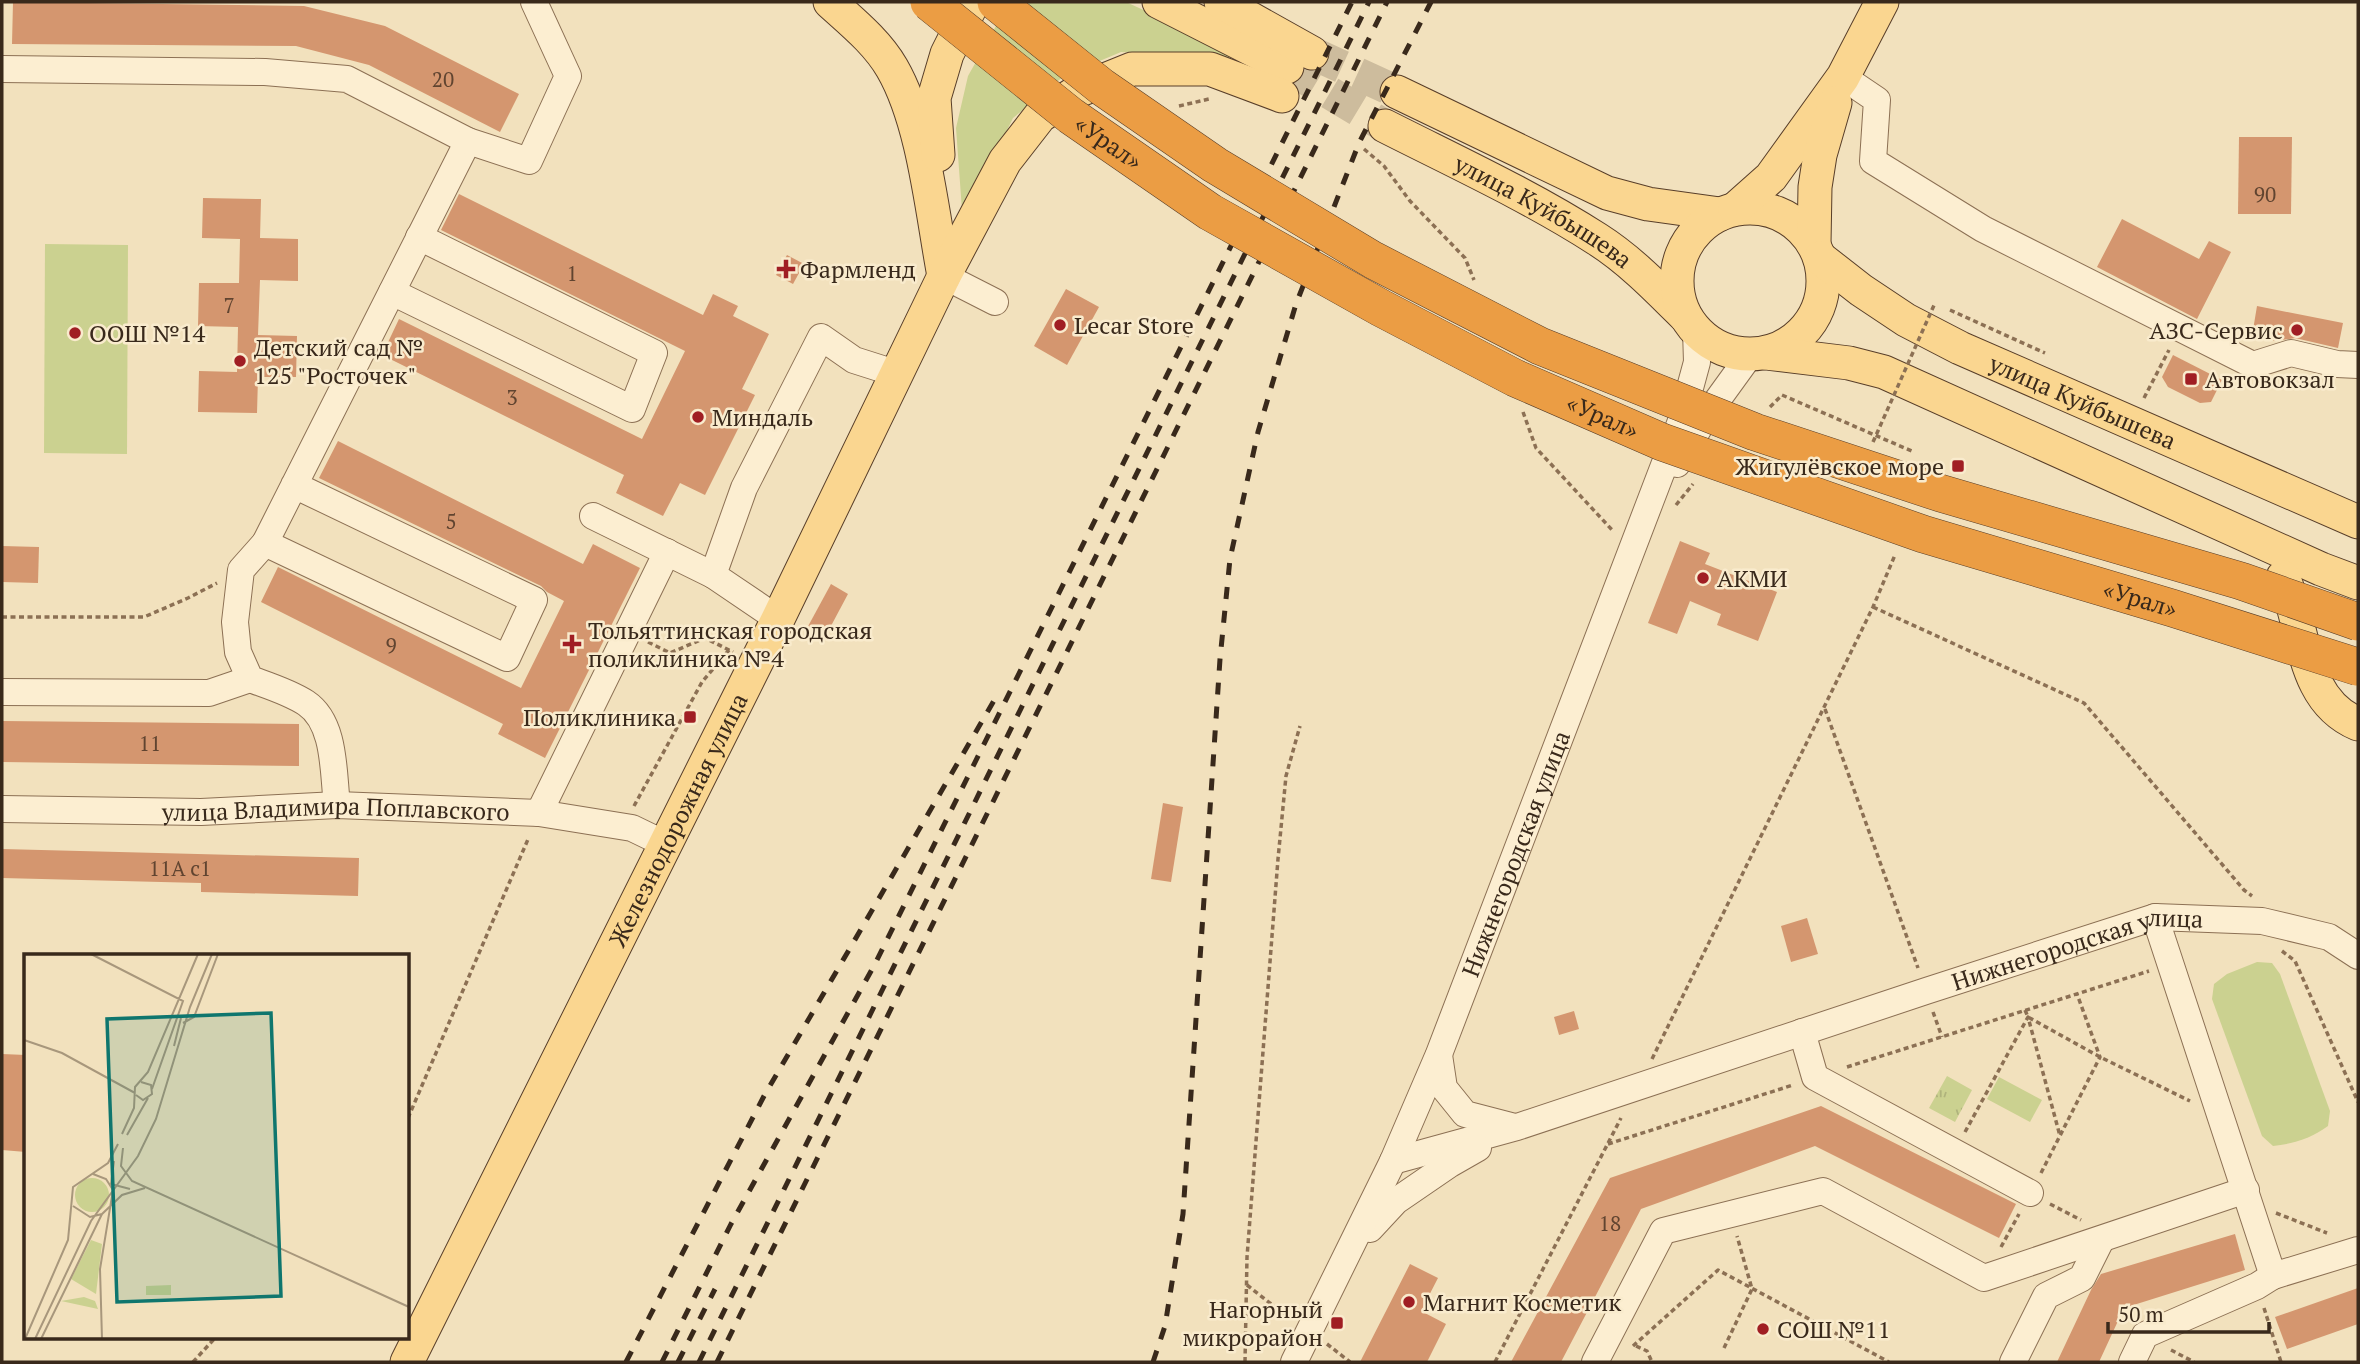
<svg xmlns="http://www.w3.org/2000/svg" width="2360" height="1364" font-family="'PT Serif',serif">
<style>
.green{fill:#cbd190}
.park{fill:url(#park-tufts)}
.building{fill:#d4966f}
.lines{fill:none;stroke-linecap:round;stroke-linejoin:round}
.major-tunnel{stroke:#cdbc9d;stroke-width:33;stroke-dasharray:33 17;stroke-linecap:butt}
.minor-casing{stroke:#8c7054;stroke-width:28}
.major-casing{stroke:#583e29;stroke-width:35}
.path{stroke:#8c7054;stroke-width:3.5;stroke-dasharray:5 3.5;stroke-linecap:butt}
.minor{stroke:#fceed1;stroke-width:26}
.major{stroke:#fad690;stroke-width:33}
.rail{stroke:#39291b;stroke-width:5;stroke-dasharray:12 12;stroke-linecap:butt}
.highway-bridge-casing{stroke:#583e29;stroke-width:38;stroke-linecap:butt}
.path-bridge{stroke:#8c7054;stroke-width:3.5;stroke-dasharray:5 3.5;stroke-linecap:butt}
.highway-bridge{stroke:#eb9d44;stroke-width:37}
.poi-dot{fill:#a01e23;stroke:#f9ebcd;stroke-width:2.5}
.labels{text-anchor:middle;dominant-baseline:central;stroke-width:5;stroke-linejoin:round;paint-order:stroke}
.number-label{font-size:21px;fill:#604430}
.street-label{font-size:24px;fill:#39291b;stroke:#f9ebcd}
.poi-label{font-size:24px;fill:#39291b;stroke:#f9ebcd;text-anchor:start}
.inset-road{fill:none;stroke:#a8977c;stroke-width:2}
.view{fill:#0f766e;fill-opacity:0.15;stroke:#0f766e;stroke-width:3.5}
.inset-edge{fill:none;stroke:#39291b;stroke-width:3.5}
</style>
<defs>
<pattern id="park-tufts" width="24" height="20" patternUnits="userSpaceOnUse" patternTransform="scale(1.75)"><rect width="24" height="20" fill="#cbd190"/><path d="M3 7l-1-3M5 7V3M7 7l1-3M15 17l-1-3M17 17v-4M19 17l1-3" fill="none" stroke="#afb37c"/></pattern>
</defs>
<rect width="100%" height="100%" fill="#f2e1bd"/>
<g class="green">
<path d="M 1031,2 L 1126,2 L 1233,51 L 1232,58 L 1121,52 L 1064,76 L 1013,118 L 968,210 L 962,210 L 956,128 L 968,76 L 1001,17 Z"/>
<path d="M 45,244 L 128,245 L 127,454 L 44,453 Z"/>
<path d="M 2257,962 L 2272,963 L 2280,974 L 2330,1111 L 2328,1126 C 2312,1138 2293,1144 2273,1146 L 2262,1136 L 2212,999 L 2214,984 L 2227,974 Z"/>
<path d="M 1999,1077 L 2042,1100 L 2030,1122 L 1987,1099 Z"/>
</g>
<path class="park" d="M 1947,1076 L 1972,1090 L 1955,1122 L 1929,1108 Z"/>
<g class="building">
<path d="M 13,2 L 304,6 L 385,26 L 519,94 L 500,132 L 369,65 L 296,46 L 12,44 Z"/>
<path d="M 2239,137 L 2292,137 L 2291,214 L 2238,214 Z"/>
<path d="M 459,194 L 703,315 L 713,294 L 738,306 L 733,316 L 769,334 L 742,389 L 755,395 L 705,495 L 680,483 L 663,516 L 616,493 L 624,475 L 382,355 L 399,319 L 642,439 L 685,351 L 441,230 Z"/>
<path d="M 203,198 L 261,199 L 260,238 L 298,239 L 298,281 L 260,280 L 258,335 L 297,336 L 296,377 L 258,377 L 257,413 L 198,412 L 199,371 L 237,372 L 238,327 L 198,326 L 199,283 L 239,283 L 240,239 L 202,238 Z"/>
<path d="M 2122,219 L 2199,259 L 2209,241 L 2231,252 L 2197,319 L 2097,267 Z"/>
<path d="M 787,255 L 804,264 L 793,284 L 776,275 Z"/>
<path d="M 1066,289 L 1099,307 L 1067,365 L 1034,346 Z"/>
<path d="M 2257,306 L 2343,323 L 2338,348 L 2295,338 L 2276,341 L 2252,336 Z"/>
<path d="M 2173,355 L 2222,380 L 2211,402 L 2200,403 L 2168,387 L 2162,377 Z"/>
<path d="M 338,441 L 583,564 L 593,544 L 640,568 L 545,758 L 498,734 L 503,724 L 261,602 L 278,567 L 521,688 L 564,601 L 547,592 L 541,586 L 319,478 Z"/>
<path d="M 1680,541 L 1710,553 L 1705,564 L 1777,592 L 1758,641 L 1717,625 L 1721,614 L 1690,601 L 1677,634 L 1648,623 Z"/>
<path d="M 2,546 L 39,547 L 38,583 L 2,582 Z"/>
<path d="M 831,584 L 848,594 L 824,639 L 806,630 Z"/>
<path d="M 2,721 L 299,724 L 299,766 L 2,762 Z"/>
<path d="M 1163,803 L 1183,807 L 1171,882 L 1151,879 Z"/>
<path d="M 2,849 L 359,858 L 358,896 L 201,892 L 201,883 L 2,878 Z"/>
<path d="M 1807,918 L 1818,954 L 1791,962 L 1781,926 Z"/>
<path d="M 1574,1011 L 1579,1029 L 1559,1035 L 1554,1017 Z"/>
<path d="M 2,1054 L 26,1055 L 26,1152 L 2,1150 Z"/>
<path d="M 1821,1106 L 2016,1204 L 1999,1238 L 1815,1146 L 1641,1209 L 1561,1362 L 1511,1362 L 1610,1178 Z"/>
<path d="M 2235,1234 L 2245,1270 L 2124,1308 L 2099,1362 L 2057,1362 L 2091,1290 L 2101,1274 Z"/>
<path d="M 1410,1264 L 1438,1278 L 1421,1311 L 1446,1324 L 1427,1362 L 1360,1362 Z"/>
<path d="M 2358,1288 L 2358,1324 L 2287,1349 L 2275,1317 Z"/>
</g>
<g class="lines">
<g class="major-tunnel">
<path d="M 1312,53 L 1397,92"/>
<path d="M 1287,67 L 1385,126"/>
</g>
<g class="minor-casing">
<g id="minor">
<path d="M 2,69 L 265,72 L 347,79 L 468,141 L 265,543 L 507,658 L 534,600 L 294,485"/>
<path d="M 1843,77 L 1877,100 L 1873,161 L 1983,229 L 2253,365 L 2291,353 L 2337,364 L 2358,365"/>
<path d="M 468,141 L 529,161 L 568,76 L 534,2"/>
<path d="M 944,276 L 995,302"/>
<path d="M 392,292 L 632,409 L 654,353 L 419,237"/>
<path d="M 1677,464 L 1708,413 L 1750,355"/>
<path d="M 593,516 L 713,575"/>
<path d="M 265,543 L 241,570 L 235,622 L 238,652 L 250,679 C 269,686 289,692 306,703 C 336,723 333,773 337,805"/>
<path d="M 778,619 L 713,575 L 744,488 L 821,337 L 854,360 L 898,374"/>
<path d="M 2,692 L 209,693 L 250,679"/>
<path id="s1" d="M 2,809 L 201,812 L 337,805 L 539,813 L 632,828 L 665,844"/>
<path d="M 539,813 L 667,552"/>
<path d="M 2155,917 L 2273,1276 L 2358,1250"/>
<path d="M 1802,1032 L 1815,1077 L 2030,1193"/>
<path d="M 1439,1055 L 1444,1088 L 1465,1114 L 1515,1127"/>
<path id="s2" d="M 1393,1161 L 1517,1127 L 1926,991 L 2155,917 L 2262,921 L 2329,937 L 2358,956"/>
<path d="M 1370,1229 L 1396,1201 L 1450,1164 L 1478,1148"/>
<path id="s3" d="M 1294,1362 L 1393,1161 L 1439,1054 L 1681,421 L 1697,362 L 1696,330"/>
<path d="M 1595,1362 L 1663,1231 L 1823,1191 L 1984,1278 L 2246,1190"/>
<path d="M 2013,1362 L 2046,1296 L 2082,1278 L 2101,1240"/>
<path d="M 2132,1362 L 2145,1335 L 2257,1286 L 2273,1276"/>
</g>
</g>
<g class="major-casing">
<g id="major">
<path d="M 830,2 C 852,22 877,42 892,68 C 924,123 932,213 944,276"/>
<path d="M 1159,2 L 1287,67"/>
<path d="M 1221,2 L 1312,53"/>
<path d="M 1397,92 L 1607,193 L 1648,204 L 1720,214"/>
<path id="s4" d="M 1385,126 C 1456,162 1530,196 1597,239 C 1630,260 1658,289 1685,316"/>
<path d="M 938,155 L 934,98 L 947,54 L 973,2"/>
<circle cx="1750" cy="281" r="73"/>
<path d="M 1735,209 L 1771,177 L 1843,77 L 1882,2"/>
<path d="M 1814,244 L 1815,187 L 1820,155 L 1835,103"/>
<path id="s5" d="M 1820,258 L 1861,290 L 1906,320 L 1960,348 L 2358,522"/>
<path d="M 1766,353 L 1849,363 L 1884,372 L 2321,569 L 2358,583"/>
<path d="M 2283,577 C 2306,627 2299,699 2358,724"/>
<path id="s6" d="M 407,1362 L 778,619 L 944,276 L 1005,161 L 1040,116 L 1080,90 L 1132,69 L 1210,69 L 1282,96"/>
</g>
</g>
<g class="path">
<path d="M 1179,106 L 1209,99"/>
<path d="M 1364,149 L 1384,166 L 1410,201 L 1465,258 L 1474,280"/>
<path d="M 1950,310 L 2045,353"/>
<path d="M 2144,398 L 2169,350"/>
<path d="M 1770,407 L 1782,395 L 1914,452"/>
<path d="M 1523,412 L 1536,448 L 1614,532"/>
<path d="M 1676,505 L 1693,484"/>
<path d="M 1873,607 L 2084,703 L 2244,890 L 2252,896"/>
<path d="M 2,617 L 144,617 L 188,598 L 217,583"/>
<path d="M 648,642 L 670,653 L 705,638 L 733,652"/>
<path d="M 1825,709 L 1918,968"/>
<path d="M 634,806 L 702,682 L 729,650"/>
<path d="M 2282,951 L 2295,961 L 2358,1102"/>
<path d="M 2025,1010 L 2028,1017 L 2100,1057 L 2190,1101"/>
<path d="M 1933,1012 L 1942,1037"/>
<path d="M 1652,1059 L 1873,607 L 1895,555"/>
<path d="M 1847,1067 L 2149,971"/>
<path d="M 408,1118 L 529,837"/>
<path d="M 1965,1132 L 2028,1017 L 2060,1136"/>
<path d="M 1608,1144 L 1793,1085"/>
<path d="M 2041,1173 L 2100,1057 L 2077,994"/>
<path d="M 2050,1204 L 2081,1220"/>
<path d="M 2276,1213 L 2327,1233"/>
<path d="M 2001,1247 L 2019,1214"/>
<path d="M 1247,1285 L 1289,1318"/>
<path d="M 2264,1308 L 2281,1362"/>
<path d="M 1327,1344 L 1350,1362"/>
<path d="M 1633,1346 L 1718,1270 L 1889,1362"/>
<path d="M 1636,1346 L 1647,1351 L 1652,1362"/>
<path d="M 1724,1348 L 1752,1289 L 1737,1236"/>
<path d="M 2171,1350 L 2194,1362"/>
<path d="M 193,1362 L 215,1338"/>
<path d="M 1245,1362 L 1247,1257 L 1278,859 L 1286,776 L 1300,726"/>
<path d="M 1495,1362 L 1621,1118"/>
</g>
<use href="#minor" class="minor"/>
<use href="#major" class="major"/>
<g class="rail">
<path d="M 626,1362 L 764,1096 L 999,692"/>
<path d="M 662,1362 L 731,1224 L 875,964 L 1352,2"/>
<path d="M 678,1362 L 715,1289"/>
<path d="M 699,1362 L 1369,2"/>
<path d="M 717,1362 L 1387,2"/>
<path d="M 1153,1362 L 1165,1326 L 1183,1214 L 1220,659 L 1230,559 L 1258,432 L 1296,304 L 1359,143 L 1431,2"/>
</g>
<g class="highway-bridge-casing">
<g id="highway-bridge">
<path id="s7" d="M 929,2 L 1071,116 L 1210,212 L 1381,308 L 1515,378 L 1662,442 L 1923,534 L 2172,608 L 2358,667"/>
<path d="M 996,2 L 1102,87 L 1215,165 L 1373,260 L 1540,346 L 1755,432 L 1940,493 L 2241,581 L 2358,622"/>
</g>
</g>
<path class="path-bridge" d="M 1873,442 L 1935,303"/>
<use href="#highway-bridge" class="highway-bridge"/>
</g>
<g class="poi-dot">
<path d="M782.5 258.5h7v7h7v7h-7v7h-7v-7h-7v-7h7z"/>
<circle cx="1060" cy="325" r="7"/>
<circle cx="2297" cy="330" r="7"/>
<circle cx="75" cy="333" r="7"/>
<circle cx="240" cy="361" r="7"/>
<rect x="2184" y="372" width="14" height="14" rx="3.5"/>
<circle cx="698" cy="417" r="7"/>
<rect x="1951" y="459" width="14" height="14" rx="3.5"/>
<circle cx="1703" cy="578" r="7"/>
<path d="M568.5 633.5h7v7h7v7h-7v7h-7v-7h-7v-7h7z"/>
<rect x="683" y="710" width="14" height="14" rx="3.5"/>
<circle cx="1409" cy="1302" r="7"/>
<rect x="1330" y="1316" width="14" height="14" rx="3.5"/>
<circle cx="1763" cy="1329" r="7"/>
</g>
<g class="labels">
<g class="number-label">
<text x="443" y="79">20</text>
<text x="2265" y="194">90</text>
<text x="572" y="273">1</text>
<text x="229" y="305">7</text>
<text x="512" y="397">3</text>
<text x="451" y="521">5</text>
<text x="391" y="645">9</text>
<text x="150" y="743">11</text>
<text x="180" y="868">11А с1</text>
<text x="1610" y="1223">18</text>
</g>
<g class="street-label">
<text stroke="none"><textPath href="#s7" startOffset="228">«Урал»</textPath></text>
<text stroke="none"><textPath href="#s4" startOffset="180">улица Куйбышева</textPath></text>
<text stroke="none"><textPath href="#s5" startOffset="301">улица Куйбышева</textPath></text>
<text stroke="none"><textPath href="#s7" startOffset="794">«Урал»</textPath></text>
<text stroke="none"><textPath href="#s7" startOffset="1362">«Урал»</textPath></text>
<text stroke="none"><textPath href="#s1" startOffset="334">улица Владимира Поплавского</textPath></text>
<text stroke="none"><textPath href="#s6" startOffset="606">Железнодорожная улица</textPath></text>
<text stroke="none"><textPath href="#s3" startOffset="555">Нижнегородская улица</textPath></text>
<text stroke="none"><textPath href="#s2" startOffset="718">Нижнегородская улица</textPath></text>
</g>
<g class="poi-label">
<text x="800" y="269">Фармленд</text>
<text x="1074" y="325">Lecar Store</text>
<text x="2283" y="330" text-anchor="end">АЗС-Сервис</text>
<text x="89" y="333">ООШ №14</text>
<text x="254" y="347">Детский сад №<tspan x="254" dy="28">125 "Росточек"</tspan></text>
<text x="2205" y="379">Автовокзал</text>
<text x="712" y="417">Миндаль</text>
<text x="1944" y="466" text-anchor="end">Жигулёвское море</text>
<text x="1717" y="578">АКМИ</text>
<text x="588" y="630">Тольяттинская городская<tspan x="588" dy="28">поликлиника №4</tspan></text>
<text x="676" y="717" text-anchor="end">Поликлиника</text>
<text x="1423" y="1302">Магнит Косметик</text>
<text x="1323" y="1309" text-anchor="end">Нагорный<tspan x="1323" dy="28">микрорайон</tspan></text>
<text x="1777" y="1329">СОШ №11</text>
</g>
</g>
<g transform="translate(24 954)">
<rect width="385" height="385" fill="#f2e1bd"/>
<path d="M51 241a17 17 0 1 1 34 0a17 17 0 1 1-34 0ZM 147,331 L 147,341 L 122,341 L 122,332 ZM 60,343 L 71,347 L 74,355 L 37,347 Z" fill="#cbd190"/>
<path d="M 67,286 L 78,290 L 72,340 L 47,325 Z" fill="#cbd190"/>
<path class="inset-road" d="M 67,0 L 159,47 L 128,135M 159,69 L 170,63 L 194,0M 0,86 L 38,99 L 111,139M 150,92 L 157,64M 112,141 L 119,146 L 128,140 L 127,131 L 117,128M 98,180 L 110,154 L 111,133 L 124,118 L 174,0M 103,181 L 124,144M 99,194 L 97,212 L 108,227 L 385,353M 90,207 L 87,230 L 106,235M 69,220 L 82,225 L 89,236 L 76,315 L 78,385M 49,252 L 66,263 L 78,260 L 98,241 L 121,234M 1,385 L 44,286 L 49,233 L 84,209 L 94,190M 11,385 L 67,267 L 114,202 L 132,165 L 166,53 L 188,0M 17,385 L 78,260"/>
<path class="view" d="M 247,59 L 257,342 L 93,348 L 83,65 Z"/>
<rect width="385" height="385" class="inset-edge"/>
</g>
<rect width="2360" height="1364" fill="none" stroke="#39291b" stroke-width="7"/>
<path d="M2108 1322v10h161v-10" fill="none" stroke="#39291b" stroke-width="3.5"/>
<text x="2118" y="1322" font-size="21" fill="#39291b" stroke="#f9ebcd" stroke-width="5" paint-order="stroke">50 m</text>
</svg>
